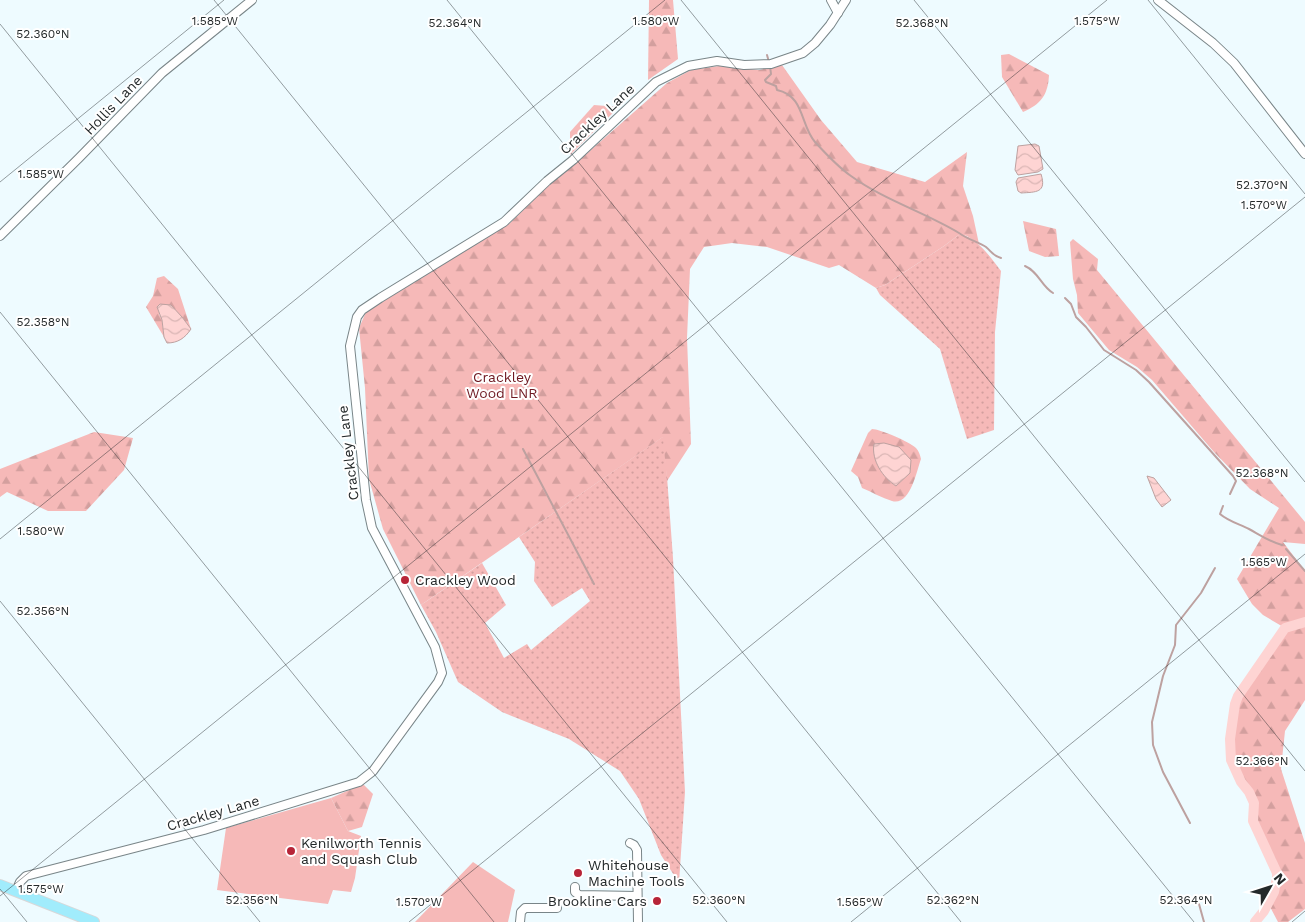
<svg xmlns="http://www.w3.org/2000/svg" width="1305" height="922" font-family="'Work Sans',sans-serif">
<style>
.grass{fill:url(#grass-dots)}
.forest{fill:url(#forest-firs)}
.green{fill:#f6b9b8}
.water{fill:url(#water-waves);stroke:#bda1a0}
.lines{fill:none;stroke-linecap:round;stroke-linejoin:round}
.stream{stroke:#bda1a0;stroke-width:2}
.river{stroke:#fed4d3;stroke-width:10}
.minor-casing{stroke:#798588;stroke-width:10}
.major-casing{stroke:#d8d8d9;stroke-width:12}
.minor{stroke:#fff;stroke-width:8}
.major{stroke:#a1ecfc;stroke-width:10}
.ticks{fill:none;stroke:#24292a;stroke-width:1;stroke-opacity:0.45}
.poi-dot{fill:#b72538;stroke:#fff;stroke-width:2}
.labels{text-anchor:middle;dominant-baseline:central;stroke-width:4;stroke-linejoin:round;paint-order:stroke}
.street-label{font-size:14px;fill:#24292a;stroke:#fff}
.park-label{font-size:14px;fill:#6e1821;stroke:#fff}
.poi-label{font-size:14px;fill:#24292a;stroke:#fff;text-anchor:start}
.ticks-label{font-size:12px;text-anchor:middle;fill:#24292a;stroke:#fff;stroke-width:4;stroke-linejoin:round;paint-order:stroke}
</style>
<defs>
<pattern id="grass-dots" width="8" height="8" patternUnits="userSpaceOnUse" patternTransform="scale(1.25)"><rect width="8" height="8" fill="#f6b9b8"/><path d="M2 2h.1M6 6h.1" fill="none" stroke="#d39f9e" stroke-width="1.8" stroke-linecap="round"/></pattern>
<pattern id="forest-firs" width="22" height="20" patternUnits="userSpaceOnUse" patternTransform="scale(1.25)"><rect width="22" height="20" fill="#f6b9b8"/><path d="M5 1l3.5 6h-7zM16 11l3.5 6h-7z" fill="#d39f9e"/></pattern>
<pattern id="water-waves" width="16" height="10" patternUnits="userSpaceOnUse" patternTransform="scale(1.25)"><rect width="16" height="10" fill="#fed4d3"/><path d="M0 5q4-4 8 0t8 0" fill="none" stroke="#dab6b5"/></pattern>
</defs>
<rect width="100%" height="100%" fill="#eefbff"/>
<g class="grass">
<path d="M 960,234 C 979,239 990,257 1001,271 L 995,332 L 994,430 L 967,439 L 940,349 L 880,295 L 876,288 L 885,285 L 944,246 Z"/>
<path d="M 664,436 L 673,558 L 685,792 L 679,883 L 661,855 L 639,799 L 620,771 L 569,739 L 502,712 L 458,682 L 436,632 L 421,605 L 482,563 L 506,605 L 485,623 L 504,658 L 527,644 L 531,650 L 590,601 L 582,588 L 552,607 L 534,581 L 535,562 L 519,537 Z"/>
</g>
<g class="forest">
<path d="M 649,0 L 673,0 L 678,59 L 648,80 Z"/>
<path d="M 1009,54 L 1049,75 C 1048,95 1041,104 1023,112 L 1002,77 L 1001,55 Z"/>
<path d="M 782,65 L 821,120 L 857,162 L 925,182 L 967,152 L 963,186 L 973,216 L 979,244 L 967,236 L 960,234 L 944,246 L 885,285 L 876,288 L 839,265 L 829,268 L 767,247 L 732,243 L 704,247 L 690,269 L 687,338 L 691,444 L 667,481 L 663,437 L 421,605 L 383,529 L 369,479 L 365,388 L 359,328 L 366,312 L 510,223 L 550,184 L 584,156 L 667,83 L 691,70 L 719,66 L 759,70 Z"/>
<path d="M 594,105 L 619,107 L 570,155 L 570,132 Z"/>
<path d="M 1023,221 L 1056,229 L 1059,256 L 1045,257 L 1029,251 Z"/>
<path d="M 1073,239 L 1098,259 L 1097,270 L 1305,522 L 1305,544 L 1283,542 L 1305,571 L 1305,700 L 1285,731 L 1281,769 L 1305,843 L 1305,909 L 1288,922 L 1278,922 L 1268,903 C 1284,872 1271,863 1259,835 C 1257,830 1254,825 1253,820 C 1252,811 1254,803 1250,794 C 1245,783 1235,773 1231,761 C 1227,749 1234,708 1238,696 L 1285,628 L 1263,615 L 1252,604 L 1237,579 L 1279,508 L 1250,489 L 1214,452 L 1152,380 L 1137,367 L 1109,350 L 1078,313 L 1077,295 L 1073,279 L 1070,242 Z"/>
<path d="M 164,276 L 178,289 L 191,329 L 182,317 L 159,314 L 162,320 L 164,337 L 146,307 L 153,296 L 157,278 Z"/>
<path d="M 872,429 C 880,429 910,442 916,448 C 919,451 920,455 921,459 C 916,473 910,506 892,501 C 882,498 872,492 862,488 L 858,477 L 851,471 L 868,433 Z"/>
<path d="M 94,432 L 133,438 L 124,470 L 86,511 L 48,511 L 7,492 L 0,497 L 0,469 Z"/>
<path d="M 363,784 L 373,794 L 362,827 L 348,831 L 331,798 Z"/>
</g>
<g class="green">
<path d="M 331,798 L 348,831 L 361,836 L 355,878 L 351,892 L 333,890 L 328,904 L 217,890 L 226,828 Z"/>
<path d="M 473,862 L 515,890 L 508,922 L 415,922 Z"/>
</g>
<g class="water">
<path d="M 1035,144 L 1039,146 L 1043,169 L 1038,172 L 1018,175 L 1015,170 L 1018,146 Z"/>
<path d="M 1041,174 C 1047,193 1036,192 1021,193 L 1018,191 L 1016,182 L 1018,178 Z"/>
<path d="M 160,304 L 171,305 L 182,317 L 191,329 C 185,338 178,343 167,343 L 164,337 L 162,320 L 157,307 Z"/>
<path d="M 884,443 L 899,447 L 911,460 L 910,473 L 896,486 C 883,478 871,460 874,444 Z"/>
<path d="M 1147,476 L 1154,478 L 1171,500 L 1162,507 L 1156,499 Z"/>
</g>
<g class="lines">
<g class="stream">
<path d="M 767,55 L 769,62"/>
<path d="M 770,66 L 771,74 L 765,80 L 766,82 L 776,86 L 777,90 C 805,96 800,125 815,142 C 826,154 838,167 851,176 C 884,200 924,212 959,233 C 967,239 978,242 986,247 C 992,252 993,256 1001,258"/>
<path d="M 1025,266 C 1039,272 1041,286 1053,293"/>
<path d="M 1065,298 L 1071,304 L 1076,317 L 1086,327 L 1104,350 L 1136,370 L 1149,382 L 1233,476 L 1236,481 L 1230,494"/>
<path d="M 523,449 L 594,584"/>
<path d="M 1223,506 L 1220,514 C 1228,521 1239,524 1249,529 C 1260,535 1270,542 1282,545"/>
<path d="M 1286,549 L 1305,571"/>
<path d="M 1190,823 L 1163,772 L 1153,745 L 1152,722 L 1163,676 L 1175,645 L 1176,625 L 1201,593 L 1215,568"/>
<path d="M 1199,904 L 1204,922"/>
</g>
<path class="river" d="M 1255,922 L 1264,911 L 1274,892 L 1277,878 L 1277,873 L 1253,821 L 1254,803 L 1249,792 L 1241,782 L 1231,760 L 1230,739 L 1235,704 L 1238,696 L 1285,628 L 1305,622"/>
<g class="minor-casing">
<g id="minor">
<path d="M 831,0 L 838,13"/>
<path d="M 1158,0 L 1213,43 L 1234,63 L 1305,154"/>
<path d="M 0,236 L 79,158 L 162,73 L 252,0"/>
<path d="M 630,843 L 634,845 L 637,850 L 638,922"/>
<path d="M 575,887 L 575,892 L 579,895 L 637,896"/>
<path d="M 16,891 L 20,882 L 26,876 L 204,830 L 359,782 L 373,771 L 438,682 L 442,673 L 435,647 L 372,528 L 366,500 L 350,346 L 357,317 L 362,310 L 380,298 L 504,222 L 547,181 L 573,160 L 656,82 L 688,66 L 717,61 L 744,65 L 771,64 L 803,53 L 815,43 L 830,25 L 846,0"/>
<path d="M 520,922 L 521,912 L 525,908 L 557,908"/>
</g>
</g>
<g class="major-casing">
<path id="major" d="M 0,885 L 94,922"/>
</g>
<use href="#minor" class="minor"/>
<use href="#major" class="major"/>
</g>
<path class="ticks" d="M 214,0 L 961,922M 447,0 L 1194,922M 681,0 L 1305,771M 914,0 L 1305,482M 1148,0 L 1305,194M 0,24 L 727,922M 0,182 L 224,0M 0,312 L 494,922M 0,539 L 665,0M 0,601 L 260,922M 0,889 L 27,922M 0,896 L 1107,0M 409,922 L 1305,197M 851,922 L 1305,554M 1292,922 L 1305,911"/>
<g class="poi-dot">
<circle cx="405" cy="580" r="5"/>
<circle cx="291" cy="851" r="5"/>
<circle cx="578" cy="873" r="5"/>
<circle cx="657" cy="901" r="5"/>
</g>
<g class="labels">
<g class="street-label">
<text transform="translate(113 105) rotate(-46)">Hollis Lane</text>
<text transform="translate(597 119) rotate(-43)">Crackley Lane</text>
<text transform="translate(348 453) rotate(-97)">Crackley Lane</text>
<text transform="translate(213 813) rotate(-16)">Crackley Lane</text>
</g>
<g class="park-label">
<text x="502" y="377">Crackley<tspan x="502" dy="16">Wood LNR</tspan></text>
</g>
<g class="poi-label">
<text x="415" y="580">Crackley Wood</text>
<text x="301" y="843">Kenilworth Tennis<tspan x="301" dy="16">and Squash Club</tspan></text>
<text x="588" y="865">Whitehouse<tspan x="588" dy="16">Machine Tools</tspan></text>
<text x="647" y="901" text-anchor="end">Brookline Cars</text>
</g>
</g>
<g class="ticks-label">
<text x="215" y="25">1.585°W</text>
<text x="656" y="25">1.580°W</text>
<text x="1097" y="25">1.575°W</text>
<text x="455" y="27">52.364°N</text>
<text x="922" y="27">52.368°N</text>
<text x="43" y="38">52.360°N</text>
<text x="41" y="178">1.585°W</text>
<text x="1262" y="189">52.370°N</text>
<text x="1264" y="209">1.570°W</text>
<text x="43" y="326">52.358°N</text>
<text x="1262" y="477">52.368°N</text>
<text x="41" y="535">1.580°W</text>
<text x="1264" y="566">1.565°W</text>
<text x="43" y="615">52.356°N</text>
<text x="1262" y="765">52.366°N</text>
<text x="41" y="893">1.575°W</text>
<text x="252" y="904">52.356°N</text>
<text x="719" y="904">52.360°N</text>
<text x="953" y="904">52.362°N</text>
<text x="1186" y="904">52.364°N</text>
<text x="419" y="906">1.570°W</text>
<text x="860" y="906">1.565°W</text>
</g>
<g transform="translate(1270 887) rotate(51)" stroke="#ffffff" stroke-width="4" paint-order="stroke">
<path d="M0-4L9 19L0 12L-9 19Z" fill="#24292a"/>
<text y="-8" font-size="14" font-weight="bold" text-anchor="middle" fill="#24292a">N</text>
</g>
</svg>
